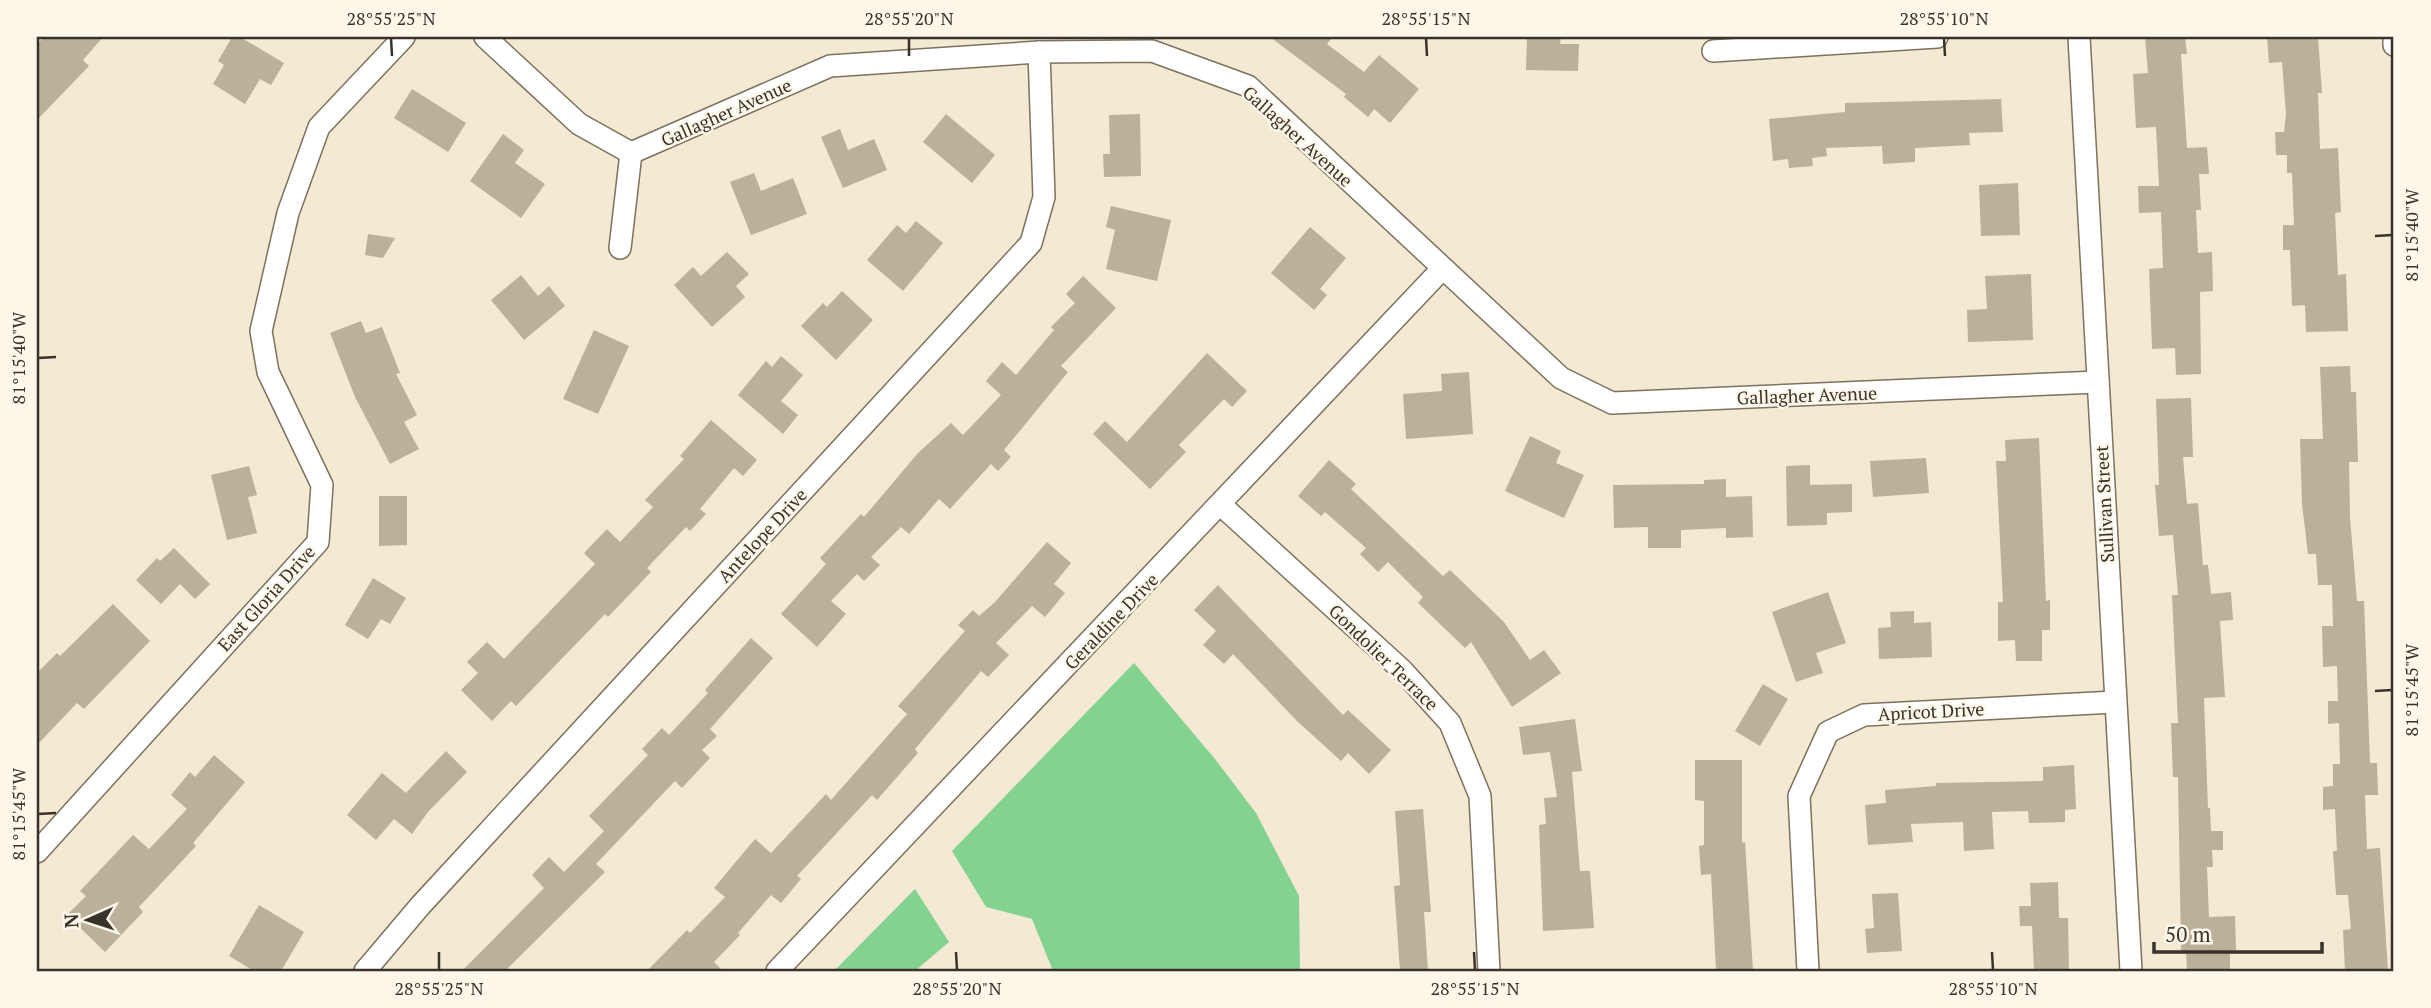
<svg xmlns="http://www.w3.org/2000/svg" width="2431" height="1008" font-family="'PT Serif',serif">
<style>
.forest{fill:#84d290}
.building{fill:#bbb09a}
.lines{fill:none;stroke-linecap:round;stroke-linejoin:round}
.minor-casing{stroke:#7c725d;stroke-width:24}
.minor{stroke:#fff;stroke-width:21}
.ticks{fill:none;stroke:#37332a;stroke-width:2.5}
.labels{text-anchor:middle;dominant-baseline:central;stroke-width:5;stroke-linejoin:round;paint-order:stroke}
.street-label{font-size:18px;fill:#37332a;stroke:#fdf7e9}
.neatline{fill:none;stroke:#37332a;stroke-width:2.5}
.ticks-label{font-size:18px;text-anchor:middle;fill:#37332a}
</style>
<rect width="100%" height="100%" fill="#f4e9d2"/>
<g class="forest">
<path d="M 1134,663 L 1215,759 L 1256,813 L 1299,896 L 1300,971 L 1053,971 L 1032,919 L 986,907 L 952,851 Z"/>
<path d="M 915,889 L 949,942 L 915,971 L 834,971 Z"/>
</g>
<g class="building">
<path d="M 44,37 L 103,37 L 83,60 L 89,66 L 37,120 L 37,44 Z"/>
<path d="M 232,37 L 240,37 L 284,63 L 271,85 L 260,79 L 245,104 L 213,84 L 224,65 L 218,61 Z"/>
<path d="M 1270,37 L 1333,37 L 1327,44 L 1364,72 L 1379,55 L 1419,89 L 1390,123 L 1374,109 L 1368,117 L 1344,97 L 1346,94 Z"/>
<path d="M 1527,37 L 1561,37 L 1560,44 L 1579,44 L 1578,71 L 1526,70 Z"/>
<path d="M 2145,37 L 2185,37 L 2187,54 L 2181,54 L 2187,148 L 2207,147 L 2209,174 L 2199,174 L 2201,210 L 2196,210 L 2198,253 L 2212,252 L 2213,291 L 2200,292 L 2201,374 L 2176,375 L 2175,348 L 2152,349 L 2149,269 L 2163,268 L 2161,212 L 2139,213 L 2138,186 L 2159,186 L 2156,127 L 2136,128 L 2133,74 L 2148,73 Z"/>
<path d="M 2267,37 L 2318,37 L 2322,93 L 2318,93 L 2320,149 L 2338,148 L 2341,212 L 2335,213 L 2338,275 L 2346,274 L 2348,331 L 2306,332 L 2305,305 L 2292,306 L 2290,250 L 2283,250 L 2283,225 L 2294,225 L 2292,173 L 2287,173 L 2287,155 L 2276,155 L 2275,132 L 2284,132 L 2286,114 L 2282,62 L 2269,63 Z"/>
<path d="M 412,89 L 466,123 L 448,152 L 394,118 Z"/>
<path d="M 2001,99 L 2003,132 L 1969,133 L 1970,145 L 1915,148 L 1915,162 L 1883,164 L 1882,146 L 1826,148 L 1827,156 L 1812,158 L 1813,166 L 1789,168 L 1788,159 L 1773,161 L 1769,119 L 1845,112 L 1845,103 Z"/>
<path d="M 946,114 L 995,155 L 972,183 L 923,142 Z"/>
<path d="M 1140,114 L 1141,176 L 1104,177 L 1103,154 L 1110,154 L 1109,115 Z"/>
<path d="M 840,129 L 848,150 L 874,139 L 887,170 L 843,188 L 821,137 Z"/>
<path d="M 503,134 L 524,150 L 515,163 L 545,184 L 521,218 L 470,181 Z"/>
<path d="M 754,173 L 761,191 L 793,178 L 807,214 L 751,235 L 730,182 Z"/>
<path d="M 2018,183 L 2020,235 L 1981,236 L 1979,185 Z"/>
<path d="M 1111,206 L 1171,220 L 1157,281 L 1106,269 L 1115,230 L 1106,227 Z"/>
<path d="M 916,221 L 943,243 L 903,291 L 867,260 L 897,225 L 906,233 Z"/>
<path d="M 1310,227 L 1346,258 L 1320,289 L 1327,295 L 1314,310 L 1271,273 Z"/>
<path d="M 368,234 L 395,238 L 383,258 L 365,255 Z"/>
<path d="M 727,252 L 749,274 L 736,286 L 745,297 L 712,327 L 674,285 L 693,267 L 701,276 Z"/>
<path d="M 2031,274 L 2033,340 L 1968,342 L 1967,310 L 1987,309 L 1985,276 Z"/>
<path d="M 521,275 L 538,296 L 549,286 L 565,306 L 524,340 L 491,300 Z"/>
<path d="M 1083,276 L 1116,308 L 1061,366 L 1068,372 L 1004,450 L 1011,457 L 998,471 L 991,464 L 950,509 L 939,499 L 909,534 L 901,527 L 871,557 L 880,565 L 864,581 L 857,574 L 831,601 L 846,614 L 817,647 L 781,614 L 826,564 L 820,558 L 861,514 L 864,517 L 918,453 L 951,423 L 963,435 L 1001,395 L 986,381 L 1002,362 L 1016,375 L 1054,330 L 1051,327 L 1075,303 L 1066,294 Z"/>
<path d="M 842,291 L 873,320 L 836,360 L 801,326 L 823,303 L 827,307 Z"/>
<path d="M 361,321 L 366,333 L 382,327 L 400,373 L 396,374 L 417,415 L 404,422 L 419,449 L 390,464 L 355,397 L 330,333 Z"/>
<path d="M 594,330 L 629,346 L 598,414 L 563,399 Z"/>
<path d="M 1207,353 L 1247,391 L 1232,407 L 1224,399 L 1179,445 L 1186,452 L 1150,489 L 1093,434 L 1105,421 L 1127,442 Z"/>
<path d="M 781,356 L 803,375 L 781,401 L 798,415 L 783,434 L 738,395 L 766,361 L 772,367 Z"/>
<path d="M 2350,366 L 2351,392 L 2356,392 L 2358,462 L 2349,462 L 2350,517 L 2357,601 L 2364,601 L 2370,763 L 2377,763 L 2378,795 L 2365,795 L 2367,849 L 2380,848 L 2388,971 L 2345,971 L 2343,930 L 2351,929 L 2348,895 L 2336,895 L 2333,851 L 2337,851 L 2335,809 L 2323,810 L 2323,787 L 2333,786 L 2333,764 L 2340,764 L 2339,723 L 2328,724 L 2328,701 L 2338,701 L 2337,666 L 2323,667 L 2322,626 L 2333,626 L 2332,585 L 2318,585 L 2316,554 L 2308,554 L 2302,504 L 2300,439 L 2323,439 L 2320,367 Z"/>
<path d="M 1469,372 L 1473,434 L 1406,439 L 1403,394 L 1442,391 L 1441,374 Z"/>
<path d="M 2191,398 L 2193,457 L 2183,457 L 2187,504 L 2198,503 L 2203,565 L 2208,565 L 2211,594 L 2231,592 L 2233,620 L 2220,621 L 2225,697 L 2204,698 L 2208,808 L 2210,808 L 2211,831 L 2223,831 L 2223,850 L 2212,850 L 2213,867 L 2207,867 L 2209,917 L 2235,916 L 2236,950 L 2230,950 L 2230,971 L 2187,971 L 2186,951 L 2181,951 L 2178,777 L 2173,777 L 2171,723 L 2178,723 L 2172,595 L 2178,595 L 2173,535 L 2159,536 L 2155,485 L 2159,485 L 2156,399 Z"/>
<path d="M 711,420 L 757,460 L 743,476 L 734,468 L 700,509 L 706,514 L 690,531 L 686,527 L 647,568 L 651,572 L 608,617 L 605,614 L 516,706 L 511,701 L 492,721 L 461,690 L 478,673 L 467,662 L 487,642 L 504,659 L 595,564 L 584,553 L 607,529 L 620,542 L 653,507 L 645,500 L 684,459 L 680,456 Z"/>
<path d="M 1530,436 L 1561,451 L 1556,463 L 1584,475 L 1564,518 L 1505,491 Z"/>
<path d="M 2039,438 L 2046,601 L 2050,600 L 2050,630 L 2042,630 L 2042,661 L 2016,661 L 2015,640 L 1998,641 L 1998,602 L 2003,602 L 1996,461 L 2006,461 L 2005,440 Z"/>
<path d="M 1926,458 L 1929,493 L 1873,497 L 1870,461 Z"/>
<path d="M 1329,460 L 1356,484 L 1351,489 L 1443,576 L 1450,570 L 1504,622 L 1530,660 L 1544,650 L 1561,673 L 1512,707 L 1471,642 L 1465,648 L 1418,603 L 1423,597 L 1388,562 L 1378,572 L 1360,554 L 1366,548 L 1325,512 L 1321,516 L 1298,496 Z"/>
<path d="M 1810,465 L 1810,485 L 1852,484 L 1852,512 L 1827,513 L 1827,525 L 1787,526 L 1786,466 Z"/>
<path d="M 249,466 L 257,495 L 248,497 L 257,533 L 227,540 L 211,475 Z"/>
<path d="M 1726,479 L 1726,497 L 1752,496 L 1753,537 L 1726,538 L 1726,528 L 1681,530 L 1681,548 L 1648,548 L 1648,527 L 1614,528 L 1613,485 L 1704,484 L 1704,480 Z"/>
<path d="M 379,496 L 407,496 L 407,545 L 379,546 Z"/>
<path d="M 1047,542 L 1071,563 L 1054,584 L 1065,593 L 1045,617 L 1032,606 L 996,643 L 1009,655 L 988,677 L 981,671 L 915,749 L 918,753 L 877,800 L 872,795 L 797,876 L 801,879 L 781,903 L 771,895 L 738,933 L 740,935 L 714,962 L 723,971 L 647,971 L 687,930 L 690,933 L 725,897 L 714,888 L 755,839 L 771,853 L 826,794 L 831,800 L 907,714 L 898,706 L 965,631 L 958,625 L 973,610 L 979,616 L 995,602 Z"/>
<path d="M 174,548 L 210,584 L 195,599 L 180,584 L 161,604 L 136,580 L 157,558 L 160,561 Z"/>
<path d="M 373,578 L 406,598 L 390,624 L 381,619 L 368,639 L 345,625 Z"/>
<path d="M 1218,585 L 1343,715 L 1348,710 L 1391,750 L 1369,774 L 1348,753 L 1341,761 L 1297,721 L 1233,654 L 1224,664 L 1203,645 L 1216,631 L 1194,610 Z"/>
<path d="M 1828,592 L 1846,643 L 1816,653 L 1823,673 L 1796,682 L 1772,612 Z"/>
<path d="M 113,604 L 150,641 L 84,709 L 77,703 L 37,745 L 37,673 L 57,653 L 60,656 Z"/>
<path d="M 1914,611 L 1914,623 L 1931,622 L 1932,657 L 1879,659 L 1878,628 L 1891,627 L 1890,612 Z"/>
<path d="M 751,638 L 773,658 L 710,729 L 717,736 L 702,750 L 710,758 L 682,788 L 675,781 L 596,864 L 605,872 L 505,971 L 462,971 L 544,888 L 532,875 L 549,857 L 564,872 L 604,831 L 589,816 L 648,755 L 642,749 L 662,728 L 669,735 L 708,693 L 705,690 Z"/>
<path d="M 1763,684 L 1788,699 L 1760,746 L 1735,731 Z"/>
<path d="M 1575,719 L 1582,771 L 1572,772 L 1580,871 L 1590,871 L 1594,928 L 1543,931 L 1539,825 L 1546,824 L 1544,798 L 1557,797 L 1550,752 L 1523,755 L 1519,727 Z"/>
<path d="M 446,751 L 467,772 L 428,812 L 412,834 L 394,819 L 376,840 L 347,815 L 382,773 L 406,793 Z"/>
<path d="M 214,755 L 245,782 L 193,843 L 196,846 L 139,907 L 143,912 L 105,952 L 67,915 L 86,896 L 80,891 L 133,835 L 149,849 L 187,809 L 171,795 L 190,772 L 195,777 Z"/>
<path d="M 1695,760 L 1742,760 L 1742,843 L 1745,842 L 1753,971 L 1716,971 L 1711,874 L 1701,875 L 1699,846 L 1704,845 L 1704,801 L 1695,800 Z"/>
<path d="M 2074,765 L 2076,809 L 2065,810 L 2065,822 L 2029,823 L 2028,811 L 1992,812 L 1994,849 L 1964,851 L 1963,822 L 1911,824 L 1913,842 L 1868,845 L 1865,805 L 1886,803 L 1885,790 L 1936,786 L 1936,783 L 2043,781 L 2043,767 Z"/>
<path d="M 1423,809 L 1431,912 L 1424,912 L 1428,971 L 1400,971 L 1394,886 L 1400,885 L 1395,811 Z"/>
<path d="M 2058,882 L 2059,918 L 2068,918 L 2069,971 L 2034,971 L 2032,926 L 2020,926 L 2019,906 L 2031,906 L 2030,883 Z"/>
<path d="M 1898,893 L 1902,951 L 1867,953 L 1865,929 L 1874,928 L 1872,894 Z"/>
<path d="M 259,905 L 304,932 L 281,971 L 254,971 L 229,956 Z"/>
</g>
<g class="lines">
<g class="minor-casing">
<g id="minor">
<path d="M 485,37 L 579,124 L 631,153 L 830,66 L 1039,52 L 1152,51 L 1248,86 L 1561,378 L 1612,403 L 2098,382"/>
<path d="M 2079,37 L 2131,971"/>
<path d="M 2394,37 L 2394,45"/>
<path d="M 1713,51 L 1937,37"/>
<path d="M 620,248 L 631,153"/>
<path d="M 1221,505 L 1402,670 L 1450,723 L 1480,796 L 1489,971"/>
<path d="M 37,852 L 318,542 L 322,485 L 268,372 L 261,331 L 288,213 L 319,127 L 404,37"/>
<path d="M 365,971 L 420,906 L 1031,243 L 1044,197 L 1039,52"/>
<path d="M 777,971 L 1442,269"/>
<path d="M 1808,971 L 1799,796 L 1828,732 L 1864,715 L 2115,702"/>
</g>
</g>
<use href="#minor" class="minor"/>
</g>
<path class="ticks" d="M 391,38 L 392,56M 909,38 L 909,56M 1426,38 L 1427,56M 1944,38 L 1945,56M 2375,236 L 2392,235M 38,358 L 56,357M 2375,691 L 2392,690M 38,814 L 56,813M 439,952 L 439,970M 956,952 L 957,970M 1474,952 L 1475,970M 1992,952 L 1993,970"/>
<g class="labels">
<g class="street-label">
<text transform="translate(726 112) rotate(-24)">Gallagher Avenue</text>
<text transform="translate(1298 136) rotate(42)">Gallagher Avenue</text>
<text transform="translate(1807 395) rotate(-2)">Gallagher Avenue</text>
<text transform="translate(2104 504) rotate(-93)">Sullivan Street</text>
<text transform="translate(762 535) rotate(-47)">Antelope Drive</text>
<text transform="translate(266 598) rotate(-48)">East Gloria Drive</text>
<text transform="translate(1111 621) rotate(-46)">Geraldine Drive</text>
<text transform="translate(1384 657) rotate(44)">Gondolier Terrace</text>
<text transform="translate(1931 711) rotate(-3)">Apricot Drive</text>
</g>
</g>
<rect width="2431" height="1008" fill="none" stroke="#fdf7e9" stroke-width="77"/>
<g transform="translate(88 920) rotate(267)" stroke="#fdf7e9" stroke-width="5" paint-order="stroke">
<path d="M0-5L12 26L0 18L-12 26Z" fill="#37332a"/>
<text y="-10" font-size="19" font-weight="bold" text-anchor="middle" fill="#37332a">N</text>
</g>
<path d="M2154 942v10h168v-10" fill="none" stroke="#37332a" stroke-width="3.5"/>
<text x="2165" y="942" font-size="21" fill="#37332a" stroke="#fdf7e9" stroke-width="5" paint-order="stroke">50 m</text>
<rect x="38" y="38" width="2354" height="932" class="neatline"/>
<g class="ticks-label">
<text x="391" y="25">28°55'25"N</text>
<text x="909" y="25">28°55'20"N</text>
<text x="1426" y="25">28°55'15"N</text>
<text x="1944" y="25">28°55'10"N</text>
<text transform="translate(2412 235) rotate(-90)" y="6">81°15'40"W</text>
<text transform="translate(19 358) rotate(-90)" y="6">81°15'40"W</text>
<text transform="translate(2412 690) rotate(-90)" y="6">81°15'45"W</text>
<text transform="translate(19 814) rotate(-90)" y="6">81°15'45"W</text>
<text x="439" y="995">28°55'25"N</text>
<text x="957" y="995">28°55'20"N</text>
<text x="1475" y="995">28°55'15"N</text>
<text x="1993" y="995">28°55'10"N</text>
</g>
</svg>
